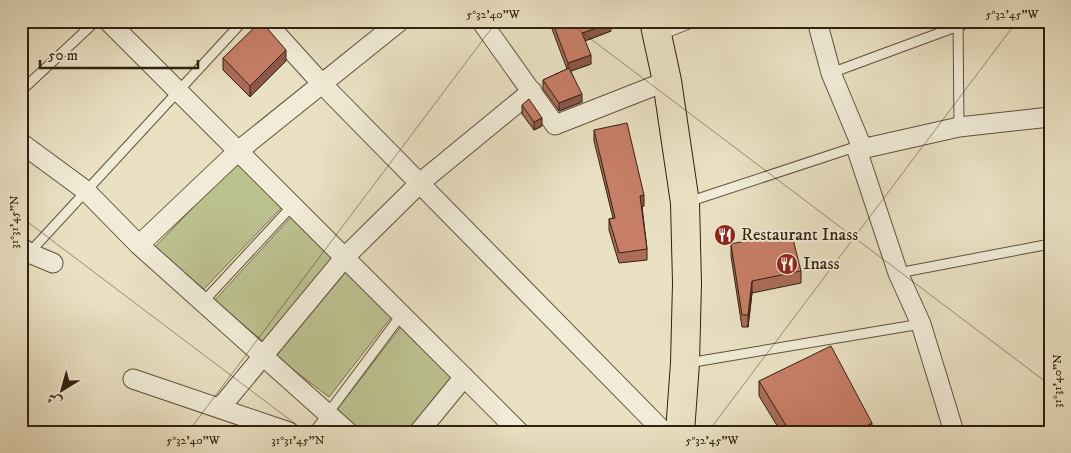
<svg xmlns="http://www.w3.org/2000/svg" width="1071" height="453" font-family="'IM FELL DW Pica',Amiri,serif">
<style>
.green{fill:#bcc190;stroke:#77714e}
.lines{fill:none;stroke-linecap:round;stroke-linejoin:round}
.service-casing{stroke:#60513a;stroke-width:11}
.minor-casing{stroke:#60513a;stroke-width:21}
.primary-casing{stroke:#32210d;stroke-width:30}
.service{stroke:#f1ecd8;stroke-width:9}
.minor{stroke:#f1ecd8;stroke-width:19}
.primary{stroke:#eae1c3;stroke-width:28}
.wall{fill:#ab6c59;stroke:#32210d}
.shaded-wall{fill:#8b5849;stroke:#32210d}
.building{fill:#c77e68;stroke:#32210d}
.ticks{fill:none;stroke:#32210d;stroke-width:1;stroke-opacity:0.45}
.labels{text-anchor:middle;dominant-baseline:central;stroke-width:4;stroke-linejoin:round;paint-order:stroke}
.poi-label{font-size:18px;fill:#32210d;stroke:#f1ecd8;text-anchor:start}
.neatline{fill:none;stroke:#32210d;stroke-width:2}
.ticks-label{font-size:12px;text-anchor:middle;fill:#32210d}
</style>
<rect width="100%" height="100%" fill="#eae1c3"/>
<filter id="stains"><feTurbulence type="fractalNoise" baseFrequency=".004" numOctaves="4"/><feColorMatrix values="0 0 0 0 .2 0 0 0 0 .09 0 0 0 0 .02 0 0 0 .5 -.17"/></filter>
<radialGradient id="worn" r=".72"><stop offset=".6" stop-color="#630" stop-opacity="0"/><stop offset="1" stop-color="#630" stop-opacity=".3"/></radialGradient>
<g class="green">
<path d="M 236,163 L 282,207 L 204,289 L 154,248 Z"/>
<path d="M 291,217 L 333,257 L 263,341 L 214,301 Z"/>
<path d="M 344,268 L 393,315 L 329,397 L 274,355 Z"/>
<path d="M 402,325 L 455,378 L 411,432 L 360,432 L 336,411 Z"/>
</g>
<g class="lines">
<g class="service-casing">
<g id="service">
<path d="M 958,21 L 959,127"/>
<path d="M 659,36 L 696,21"/>
<path d="M 831,73 L 972,21"/>
<path d="M 21,91 L 96,21"/>
<path d="M 688,202 L 858,146"/>
<path d="M 29,253 L 243,21"/>
<path d="M 898,273 L 1050,244"/>
<path d="M 203,302 L 293,205"/>
<path d="M 688,363 L 921,324"/>
<path d="M 314,432 L 402,314"/>
</g>
</g>
<g class="minor-casing">
<g id="minor">
<path d="M 108,21 L 519,432"/>
<path d="M 265,21 L 322,84 L 664,432"/>
<path d="M 481,21 L 555,125 L 667,81"/>
<path d="M 817,21 L 831,73 L 861,145 L 857,150 L 898,273 L 921,324 L 954,432"/>
<path d="M 21,143 L 85,190 L 139,245 L 348,432"/>
<path d="M 857,150 L 959,127 L 1050,117"/>
<path d="M 139,245 L 237,152 L 400,21"/>
<path d="M 21,247 L 29,253 L 53,263"/>
<path d="M 133,379 L 289,432"/>
<path d="M 220,408 L 345,257 L 421,182 L 532,91"/>
<path d="M 419,432 L 464,377"/>
</g>
</g>
<g class="primary-casing">
<path id="primary" d="M 654,21 L 667,81 L 685,203 L 687,283 L 685,363 L 680,432"/>
</g>
<use href="#service" class="service"/>
<use href="#minor" class="minor"/>
<use href="#primary" class="primary"/>
</g>
<g class="wall">
<path d="M 552,21 L 611,31 L 585,41 L 591,64 L 571,71 L 582,102 L 559,111 L 543,89 L 543,80 L 567,69 L 552,29 Z"/>
<path d="M 223,58 L 286,61 L 250,97 L 223,70 Z"/>
<path d="M 522,105 L 542,126 L 534,130 L 522,114 Z"/>
<path d="M 594,130 L 644,206 L 642,206 L 647,249 L 647,260 L 619,263 L 609,230 L 609,219 L 613,218 L 594,141 Z"/>
<path d="M 731,244 L 801,271 L 801,283 L 752,293 L 748,327 L 742,327 L 731,256 Z"/>
<path d="M 759,381 L 872,432 L 781,432 L 759,396 Z"/>
</g>
<g class="shaded-wall">
<path d="M 611,23 L 611,31 L 582,42 L 582,33 Z"/>
<path d="M 286,50 L 286,61 L 250,97 L 250,86 Z"/>
<path d="M 591,55 L 591,64 L 568,72 L 568,63 Z"/>
<path d="M 582,94 L 582,102 L 559,111 L 559,103 Z"/>
<path d="M 542,118 L 542,126 L 534,130 L 534,122 Z"/>
<path d="M 644,195 L 644,206 L 640,207 L 640,196 Z"/>
<path d="M 752,281 L 752,293 L 748,327 L 748,315 Z"/>
<path d="M 872,423 L 872,432 L 855,432 Z"/>
</g>
<g class="building">
<path d="M 261,21 L 286,50 L 250,86 L 223,58 Z"/>
<path d="M 552,21 L 610,21 L 611,23 L 582,33 L 591,55 L 568,63 Z"/>
<path d="M 569,68 L 582,94 L 559,103 L 543,80 Z"/>
<path d="M 529,99 L 542,118 L 534,122 L 522,105 Z"/>
<path d="M 627,123 L 644,195 L 640,196 L 647,249 L 619,253 L 609,219 L 615,218 L 594,130 Z"/>
<path d="M 791,231 L 801,271 L 752,281 L 748,315 L 742,315 L 731,244 Z"/>
<path d="M 831,346 L 872,423 L 855,432 L 790,432 L 759,381 Z"/>
</g>
<path class="ticks" d="M 567,21 L 1050,385M 21,217 L 306,432M 188,432 L 497,21M 708,432 L 1017,21"/>
<defs>
<g id="restaurant-disc" transform="scale(1.125)"><circle r="9.5" fill="#8f2418" stroke="#f1ecd8"/><path d="M-5-6h1v4h1v-4h1v4h1v-4h1v5L-1.5 .5V6h-2V.5L-5-1ZM5-6V6H3V1.5H1.5Q1.5-4 5-6Z" fill="#fff"/></g>
</defs>
<g fill-rule="evenodd">
<use href="#restaurant-disc" x="725" y="235"/>
<use href="#restaurant-disc" x="787" y="264"/>
</g>
<g class="labels">
<g class="poi-label">
<text x="741" y="235">Restaurant Inass</text>
<text x="803" y="264">Inass</text>
</g>
</g>
<rect width="1071" height="453" fill="none" stroke="#eae1c3" stroke-width="55"/>
<g transform="translate(62 390) rotate(217)" stroke="#f1ecd8" stroke-width="4" paint-order="stroke">
<path d="M0-4L9 19L0 12L-9 19Z" fill="#32210d"/>
<text y="-8" font-size="14" font-weight="bold" text-anchor="middle" fill="#32210d">ش</text>
</g>
<path d="M40 60v8h158v-8" fill="none" stroke="#32210d" stroke-width="2.5"/>
<text x="48" y="60" font-size="15" fill="#32210d" stroke="#f1ecd8" stroke-width="4" paint-order="stroke">50 m</text>
<rect x="28" y="28" width="1016" height="398" class="neatline"/>
<g class="ticks-label">
<text x="493" y="18">5°32'40"W</text>
<text x="1012" y="18">5°32'45"W</text>
<text transform="translate(14 222) rotate(-90)" y="4">31°31'45"N</text>
<text transform="translate(1057 381) rotate(-90)" y="4">31°31'40"N</text>
<text x="193" y="444">5°32'40"W</text>
<text x="298" y="444">31°31'45"N</text>
<text x="712" y="444">5°32'45"W</text>
</g>
<rect width="100%" height="100%" filter="url(#stains)"/>
<rect width="100%" height="100%" fill="url(#worn)"/>
</svg>
